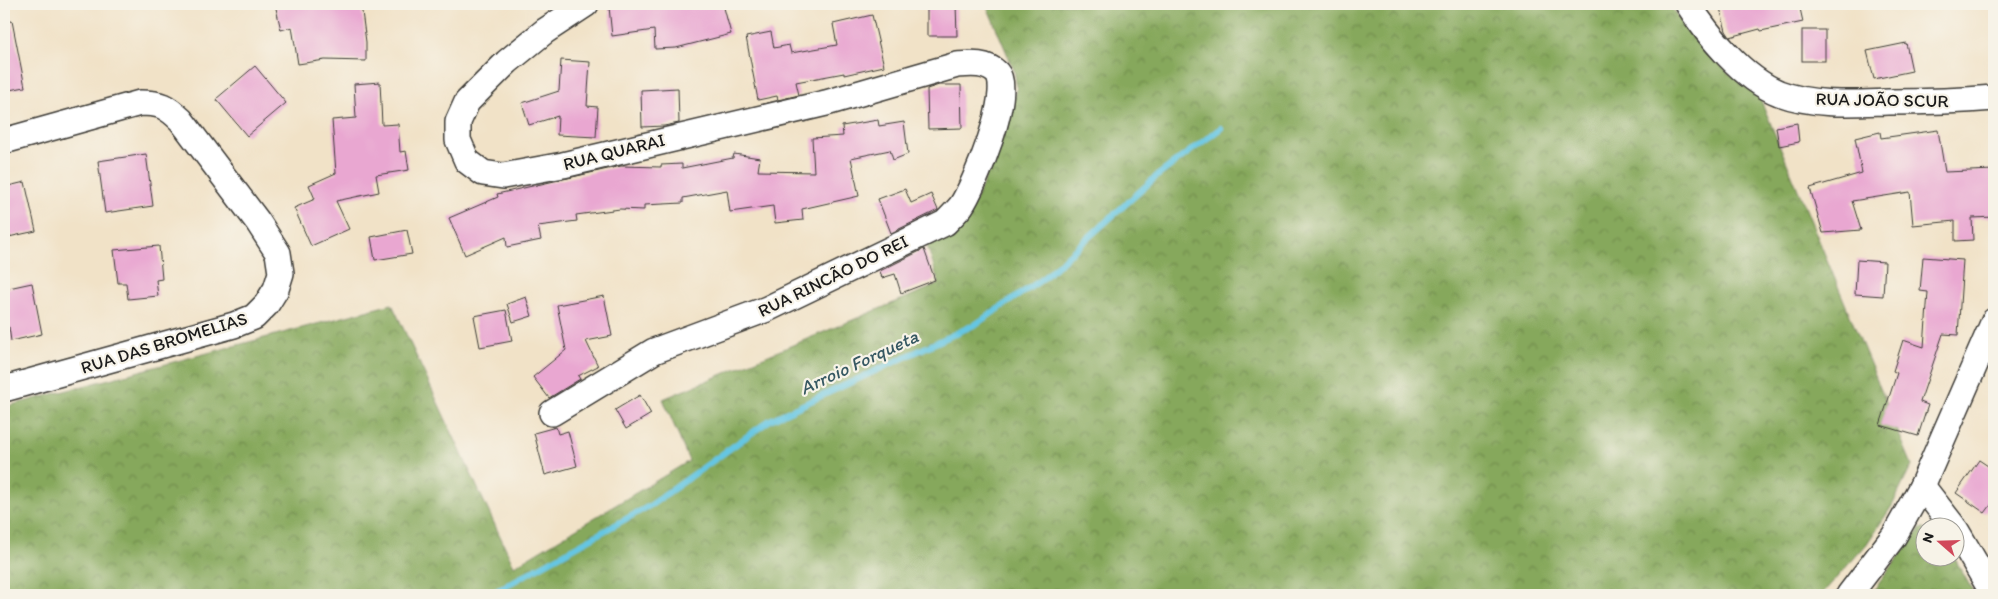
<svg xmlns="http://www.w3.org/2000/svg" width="1998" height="599" font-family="Itim,sans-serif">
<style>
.forest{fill:url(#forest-crowns);stroke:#51623c}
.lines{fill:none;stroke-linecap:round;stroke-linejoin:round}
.stream{stroke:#65c6e3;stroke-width:6}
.building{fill:#e9a7d1}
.minor-casing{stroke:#3c3a36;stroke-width:28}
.minor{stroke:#fff;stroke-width:25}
.labels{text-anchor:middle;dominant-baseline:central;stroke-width:4.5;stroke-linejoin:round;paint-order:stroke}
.street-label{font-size:18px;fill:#1c1c1c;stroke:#f7f3e8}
.water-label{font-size:19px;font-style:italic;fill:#365862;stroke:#f7f3e8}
</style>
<defs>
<pattern id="forest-crowns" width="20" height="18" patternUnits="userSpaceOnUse" patternTransform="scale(1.25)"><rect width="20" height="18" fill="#86a85c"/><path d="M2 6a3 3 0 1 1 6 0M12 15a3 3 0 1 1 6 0" fill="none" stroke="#6d884b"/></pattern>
</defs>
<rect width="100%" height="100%" fill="#f7f3e8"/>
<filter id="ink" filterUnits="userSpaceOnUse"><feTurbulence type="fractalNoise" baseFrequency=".02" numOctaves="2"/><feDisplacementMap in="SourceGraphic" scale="10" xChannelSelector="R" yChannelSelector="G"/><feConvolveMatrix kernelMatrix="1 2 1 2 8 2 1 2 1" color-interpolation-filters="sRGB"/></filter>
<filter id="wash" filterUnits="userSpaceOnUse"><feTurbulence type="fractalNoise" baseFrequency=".0096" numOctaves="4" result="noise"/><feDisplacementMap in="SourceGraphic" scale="20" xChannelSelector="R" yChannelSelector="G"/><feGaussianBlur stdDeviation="1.12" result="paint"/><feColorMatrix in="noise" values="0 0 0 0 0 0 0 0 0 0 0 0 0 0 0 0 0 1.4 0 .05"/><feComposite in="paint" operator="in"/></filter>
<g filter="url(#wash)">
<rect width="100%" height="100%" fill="#f1e2c7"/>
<g class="forest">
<path d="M 986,4 L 1669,4 C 1693,41 1724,71 1760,98 L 1912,465 L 1892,506 L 1866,545 L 1821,595 L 4,595 L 4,407 L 392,304 L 514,566 L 689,461 L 663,399 L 939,284 L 927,245 L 976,200 L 1009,120 L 1017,89 L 1014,70 Z"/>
<path d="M 1920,529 L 1925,529 L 1926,556 L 1954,557 L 1975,595 L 1870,595 Z"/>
</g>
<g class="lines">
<path class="stream" d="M 489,595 L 651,505 L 770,420 L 976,324 L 1041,280 L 1157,176 L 1221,128"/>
</g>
<g id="blocks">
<g class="building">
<path d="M 275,4 L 361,4 L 366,42 L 366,61 L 325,60 L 298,64 L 292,27 L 281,30 Z"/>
<path d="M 632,4 L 723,4 L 731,34 L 676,48 L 655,49 L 654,30 L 612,36 L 609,7 Z"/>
<path d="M 927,4 L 956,4 L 957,36 L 927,36 Z"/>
<path d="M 1719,4 L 1799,4 L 1803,22 L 1761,31 L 1760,29 L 1730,37 L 1726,31 Z"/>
<path d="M 872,15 L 884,66 L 844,75 L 844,73 L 796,82 L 799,95 L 778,100 L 777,96 L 758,100 L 746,37 L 771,32 L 774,48 L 789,45 L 791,53 L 837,45 L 833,24 Z"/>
<path d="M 12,21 L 25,87 L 4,91 L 4,22 Z"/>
<rect x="1802" y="30" width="23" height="31"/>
<path d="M 1906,43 L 1912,71 L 1874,79 L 1867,51 Z"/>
<path d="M 561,60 L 590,62 L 587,106 L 598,107 L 596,137 L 557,135 L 558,116 L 529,125 L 522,103 L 559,91 Z"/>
<path d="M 255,66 L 286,103 L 247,136 L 216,99 Z"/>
<path d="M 380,82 L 382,125 L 398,124 L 400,152 L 406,151 L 409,170 L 376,175 L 379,192 L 336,201 L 349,229 L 311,246 L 294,208 L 315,199 L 309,185 L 336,173 L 332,120 L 356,118 L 354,84 Z"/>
<path d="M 939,85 L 961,85 L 962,128 L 928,129 L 927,89 Z"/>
<path d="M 678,88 L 679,123 L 664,126 L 642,127 L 641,90 Z"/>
<path d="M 878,120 L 879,126 L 904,122 L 908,154 L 893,160 L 890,150 L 851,158 L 859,196 L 802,209 L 803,220 L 775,223 L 773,206 L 730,212 L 727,190 L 683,198 L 683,203 L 644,205 L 644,210 L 620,209 L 576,215 L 577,221 L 538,226 L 541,240 L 507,247 L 506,237 L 465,255 L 449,218 L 498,197 L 497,194 L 621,166 L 661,167 L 661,165 L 682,164 L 682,168 L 733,158 L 734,154 L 760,158 L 758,171 L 814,172 L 812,138 L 843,136 L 842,126 Z"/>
<path d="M 1797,123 L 1799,142 L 1779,146 L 1776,127 Z"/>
<path d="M 1938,130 L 1945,172 L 1994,170 L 1994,217 L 1972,218 L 1973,240 L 1955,241 L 1955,221 L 1913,225 L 1910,192 L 1852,201 L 1861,230 L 1823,233 L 1810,188 L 1862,173 L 1855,138 L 1880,132 L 1881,138 Z"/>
<path d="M 146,154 L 153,206 L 105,213 L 98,161 Z"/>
<path d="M 25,182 L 36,231 L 4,238 L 4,187 Z"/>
<path d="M 905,189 L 911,203 L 931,194 L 938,210 L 891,233 L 878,199 Z"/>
<path d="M 407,230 L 412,254 L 375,260 L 371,237 Z"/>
<path d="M 159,246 L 162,279 L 156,280 L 158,296 L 128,299 L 126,283 L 118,283 L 114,250 Z"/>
<path d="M 924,249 L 935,280 L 901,293 L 895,274 L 882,278 L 880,271 Z"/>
<path d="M 1923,257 L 1963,260 L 1958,335 L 1943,334 L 1920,402 L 1928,405 L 1918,436 L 1880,425 L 1897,373 L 1893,371 L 1903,340 L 1924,347 L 1928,292 L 1920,291 Z"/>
<path d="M 1857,260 L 1885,262 L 1883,296 L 1855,294 Z"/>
<path d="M 32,283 L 42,334 L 11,341 L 9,327 L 4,328 L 4,289 Z"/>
<path d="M 604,296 L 612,336 L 586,341 L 598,366 L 578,376 L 580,379 L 549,398 L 533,377 L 566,350 L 557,305 Z"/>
<path d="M 526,297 L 532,316 L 513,322 L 507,304 Z"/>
<path d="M 506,310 L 512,341 L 480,347 L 474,316 Z"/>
<path d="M 640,395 L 651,414 L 626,429 L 615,410 Z"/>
<path d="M 556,427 L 558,434 L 568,431 L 577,466 L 545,475 L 534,433 Z"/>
<path d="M 1979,460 L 1994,470 L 1994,501 L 1985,513 L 1956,493 Z"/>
</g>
</g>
</g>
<g filter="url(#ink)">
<use href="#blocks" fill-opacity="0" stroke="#3c3a36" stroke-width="1"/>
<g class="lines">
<g class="minor-casing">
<g id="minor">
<path d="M 1688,4 C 1708,36 1744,79 1779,93 C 1814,106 1852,103 1888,102 C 1924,102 1959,101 1994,98"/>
<path d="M 4,141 L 140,103 C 161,103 166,106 181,120 L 258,222 L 278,253 L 281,273 L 276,289 L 266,305 L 254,317 L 234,325 L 4,389"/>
<path d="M 552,413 L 654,351 L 767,309 L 945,223 C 950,218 956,212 961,206 C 974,187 1014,91 997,73 C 986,62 970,64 957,65 L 826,103 L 563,165 L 503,176 L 483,173 L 467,161 L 458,140 L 458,122 L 467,102 L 507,62 L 545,31 L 586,4"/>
<path d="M 1922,486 L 1953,526"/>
<path d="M 1956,530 L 1994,595"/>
<path d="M 1849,595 L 1894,536 L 1922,486 L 1994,321"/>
</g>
</g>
<use href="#minor" class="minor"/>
</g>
</g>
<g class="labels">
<g class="street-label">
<text transform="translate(1882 100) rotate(1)">RUA JOÃO SCUR</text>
<text transform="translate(614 152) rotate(-14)">RUA QUARAI</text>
<text transform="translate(833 276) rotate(-26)">RUA RINCÃO DO REI</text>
<text transform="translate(164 343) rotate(-17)">RUA DAS BROMELIAS</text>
</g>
<g class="water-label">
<text transform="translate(859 362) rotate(-25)">Arroio Forqueta</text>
</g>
</g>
<rect width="1998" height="599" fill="none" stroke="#f7f3e8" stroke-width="20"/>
<g transform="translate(1940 542) rotate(290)"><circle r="24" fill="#f7f3e8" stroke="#9f9d96"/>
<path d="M0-4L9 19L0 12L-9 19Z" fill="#d1495b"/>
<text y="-8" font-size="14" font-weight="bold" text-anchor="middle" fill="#1c1c1c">N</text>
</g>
</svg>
